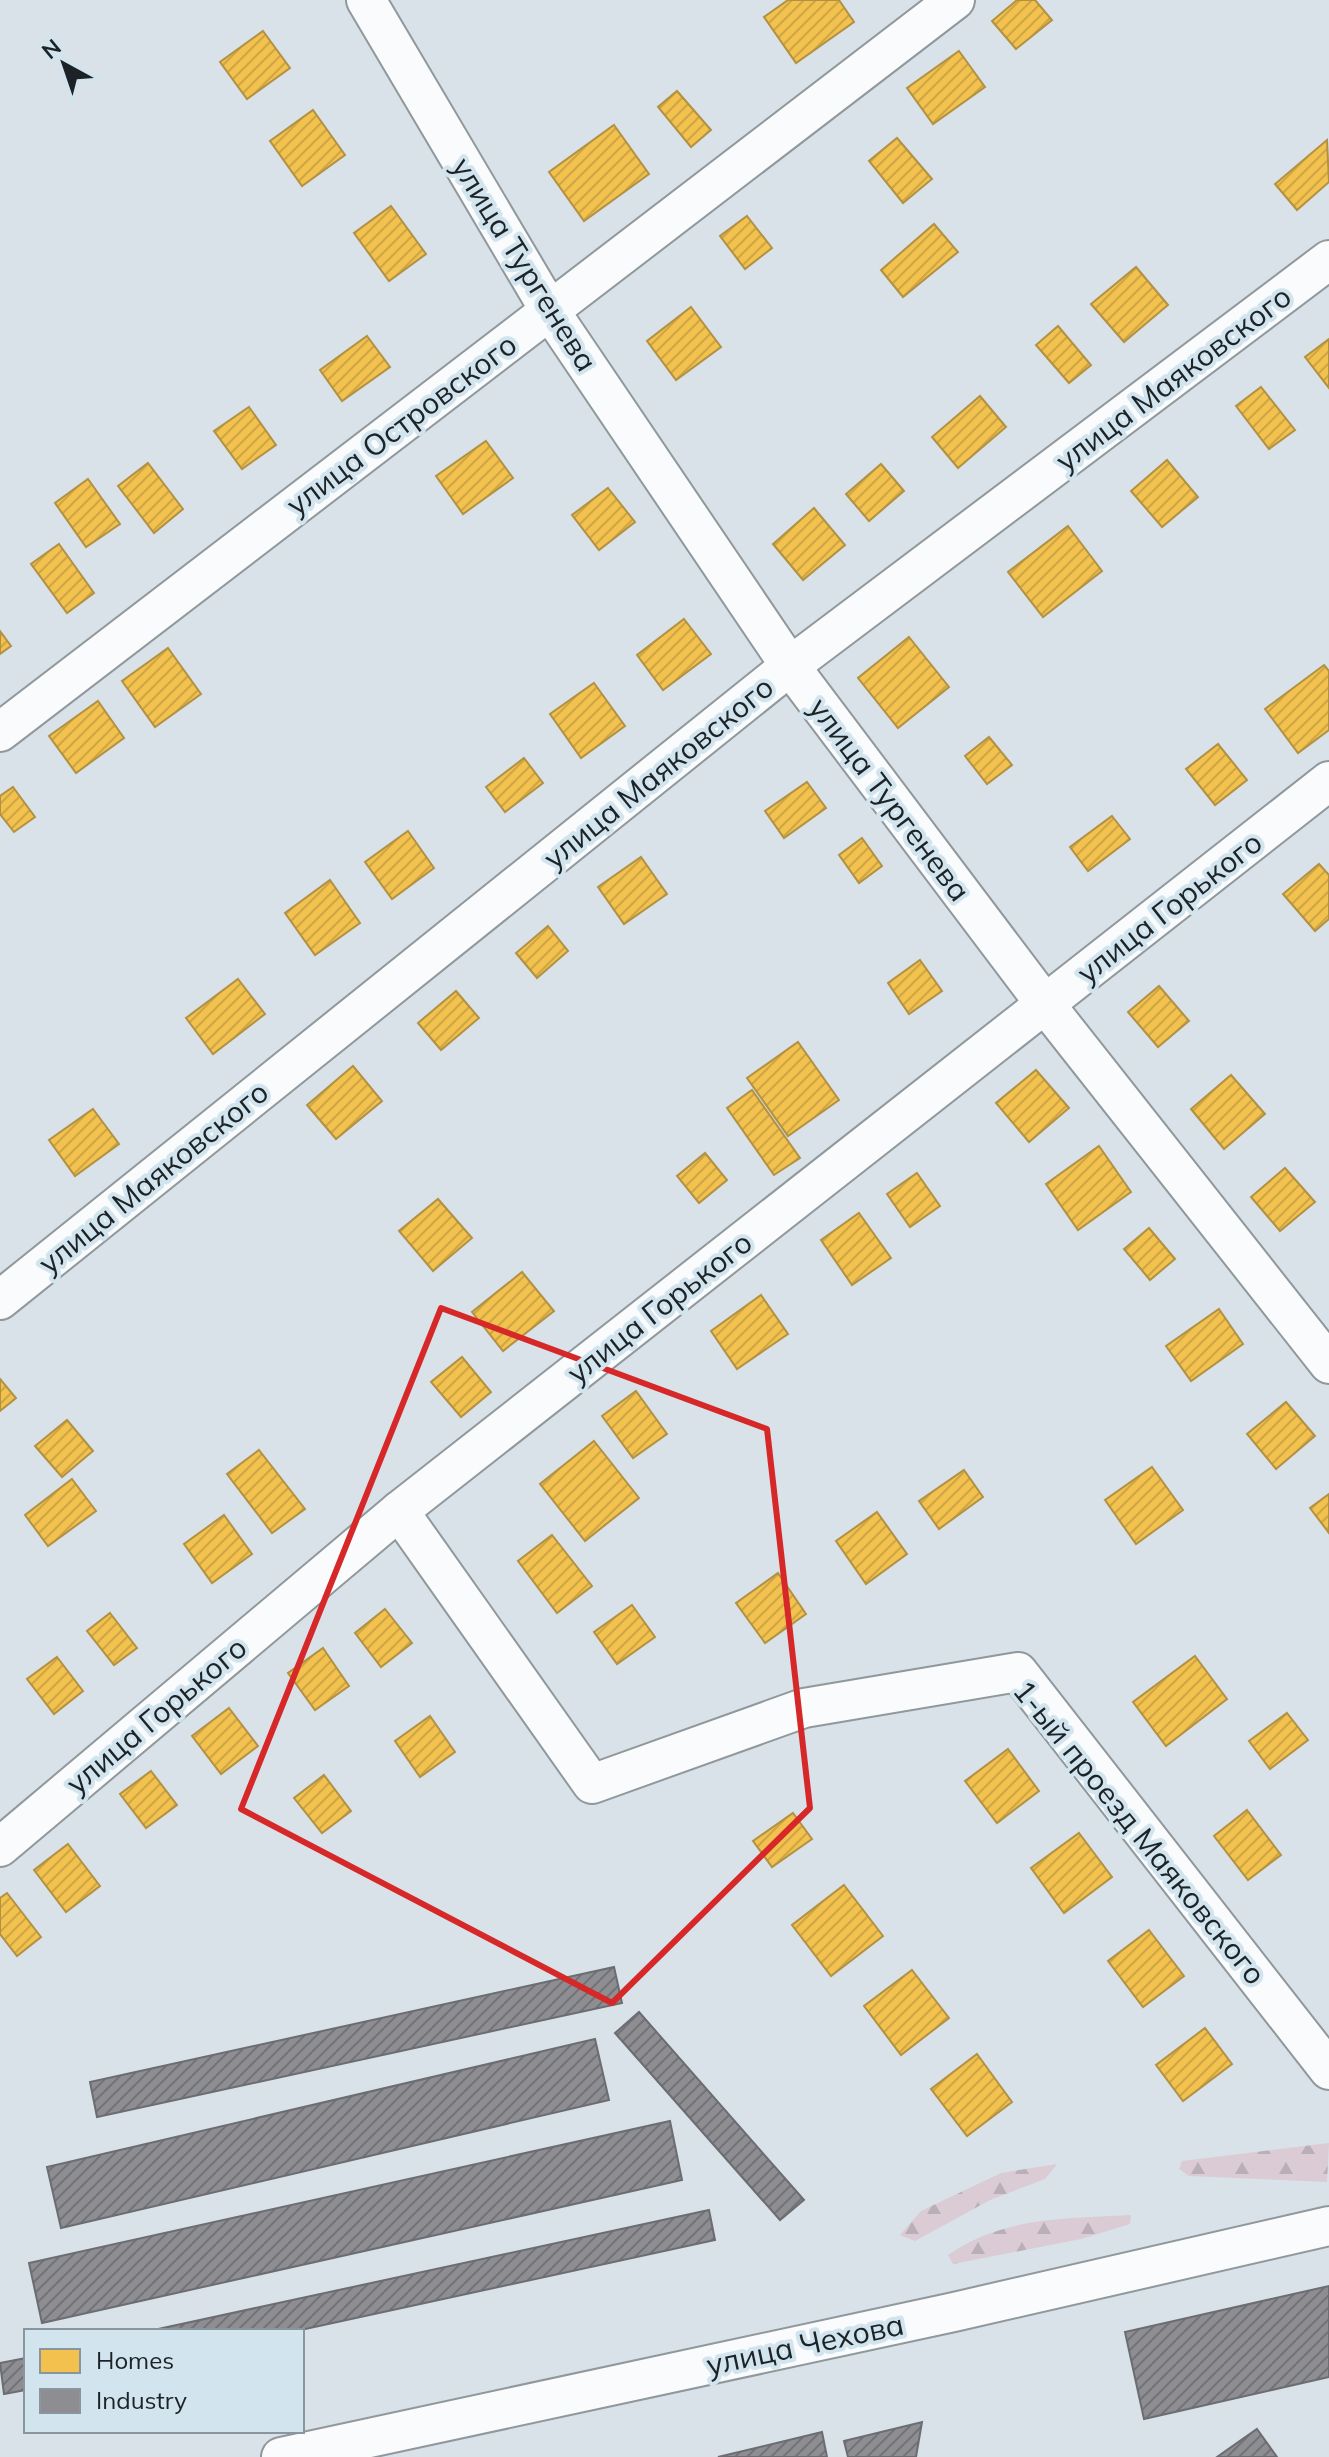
<svg xmlns="http://www.w3.org/2000/svg" width="1329" height="2457" font-family="Mulish,sans-serif">
<style>
.forest{fill:url(#forest-firs)}
.homes{fill:url(#homes-hatch);stroke:#b29142;stroke-width:2}
.industry{fill:url(#industry-hatch);stroke:#6b6d72;stroke-width:2}
.lines{fill:none;stroke-linecap:round;stroke-linejoin:round}
.minor-casing{stroke:#90989c;stroke-width:42}
.minor{stroke:#f9fbfc;stroke-width:38}
.marked{fill:none;stroke:#d62828;stroke-width:6;stroke-linejoin:round}
.labels{text-anchor:middle;dominant-baseline:central;stroke-width:8;stroke-linejoin:round;paint-order:stroke}
.street-label{font-size:30px;fill:#1c2226;stroke:#d2e4ee}
</style>
<defs>
<pattern id="forest-firs" width="22" height="20" patternUnits="userSpaceOnUse" patternTransform="scale(2)"><rect width="22" height="20" fill="#dacbd5"/><path d="M5 1l3.5 6h-7zM16 11l3.5 6h-7z" fill="#baaeb7"/></pattern>
<pattern id="homes-hatch" width="6" height="6" patternUnits="userSpaceOnUse" patternTransform="scale(2)"><rect width="6" height="6" fill="#f2c14e"/><path d="M-1 1l2-2M0 6l6-6M5 7l2-2" fill="none" stroke="#cfa644"/></pattern>
<pattern id="industry-hatch" width="6" height="6" patternUnits="userSpaceOnUse" patternTransform="scale(2)"><rect width="6" height="6" fill="#8d8d92"/><path d="M-1 1l2-2M0 6l6-6M5 7l2-2" fill="none" stroke="#727377"/></pattern>
</defs>
<rect width="100%" height="100%" fill="#d8e2e8"/>
<g class="forest">
<path d="M 1329,2143 L 1327,2182 L 1189,2176 L 1179,2169 L 1182,2161 Z"/>
<path d="M 1057,2164 L 1045,2179 L 990,2200 L 915,2241 L 900,2235 L 921,2211 L 1001,2173 Z"/>
<path d="M 1131,2215 L 1130,2224 L 1081,2239 L 953,2264 L 948,2255 C 1004,2216 1065,2219 1131,2215 Z"/>
</g>
<g class="homes">
<path d="M 788,0 L 839,0 L 854,22 L 796,63 L 764,17 Z"/>
<path d="M 1017,0 L 1035,0 L 1052,20 L 1016,49 L 992,21 Z"/>
<path d="M 263,31 L 290,68 L 247,99 L 220,62 Z"/>
<path d="M 959,51 L 985,87 L 933,124 L 907,88 Z"/>
<path d="M 677,91 L 711,130 L 691,147 L 658,107 Z"/>
<path d="M 313,110 L 345,155 L 302,186 L 270,141 Z"/>
<path d="M 614,125 L 649,174 L 584,221 L 549,172 Z"/>
<path d="M 897,138 L 932,179 L 903,203 L 869,161 Z"/>
<path d="M 1327,140 L 1329,182 L 1297,210 L 1275,184 Z"/>
<path d="M 391,206 L 426,254 L 389,281 L 354,233 Z"/>
<path d="M 747,216 L 772,248 L 745,269 L 720,236 Z"/>
<path d="M 934,224 L 958,252 L 903,297 L 881,270 Z"/>
<path d="M 1136,267 L 1168,305 L 1124,342 L 1091,304 Z"/>
<path d="M 691,307 L 721,347 L 676,380 L 647,341 Z"/>
<path d="M 1058,326 L 1091,365 L 1069,383 L 1036,345 Z"/>
<path d="M 367,336 L 390,367 L 342,401 L 320,370 Z"/>
<path d="M 1329,339 L 1329,388 L 1305,357 Z"/>
<path d="M 1261,387 L 1295,430 L 1269,449 L 1236,406 Z"/>
<path d="M 980,396 L 1006,427 L 958,468 L 932,437 Z"/>
<path d="M 249,407 L 276,445 L 242,469 L 214,431 Z"/>
<path d="M 486,441 L 513,478 L 463,514 L 436,476 Z"/>
<path d="M 1167,460 L 1198,497 L 1162,527 L 1131,491 Z"/>
<path d="M 148,463 L 183,509 L 154,533 L 118,486 Z"/>
<path d="M 881,464 L 904,491 L 869,521 L 846,494 Z"/>
<path d="M 88,479 L 120,524 L 86,547 L 55,503 Z"/>
<path d="M 608,488 L 635,522 L 599,550 L 572,515 Z"/>
<path d="M 814,508 L 845,545 L 803,580 L 773,544 Z"/>
<path d="M 1068,526 L 1102,571 L 1043,617 L 1008,572 Z"/>
<path d="M 59,544 L 94,593 L 67,613 L 31,564 Z"/>
<path d="M 684,619 L 711,654 L 663,690 L 637,655 Z"/>
<path d="M 0,631 L 11,646 L 0,654 Z"/>
<path d="M 909,637 L 949,687 L 898,728 L 858,678 Z"/>
<path d="M 168,648 L 201,694 L 155,727 L 122,681 Z"/>
<path d="M 1324,665 L 1329,671 L 1329,730 L 1298,753 L 1265,709 Z"/>
<path d="M 594,683 L 625,726 L 581,758 L 550,714 Z"/>
<path d="M 98,701 L 124,738 L 76,773 L 49,736 Z"/>
<path d="M 989,737 L 1012,765 L 987,784 L 965,756 Z"/>
<path d="M 1218,744 L 1247,780 L 1215,805 L 1186,769 Z"/>
<path d="M 524,758 L 543,783 L 505,812 L 486,787 Z"/>
<path d="M 807,782 L 826,808 L 784,838 L 765,811 Z"/>
<path d="M 13,787 L 35,817 L 14,832 L 0,814 L 0,796 Z"/>
<path d="M 1112,816 L 1130,839 L 1088,871 L 1070,847 Z"/>
<path d="M 408,831 L 434,868 L 392,899 L 365,862 Z"/>
<path d="M 862,838 L 882,866 L 859,883 L 839,855 Z"/>
<path d="M 641,857 L 667,894 L 624,924 L 598,887 Z"/>
<path d="M 1319,864 L 1329,875 L 1329,919 L 1315,931 L 1283,894 Z"/>
<path d="M 330,880 L 360,923 L 315,955 L 285,913 Z"/>
<path d="M 548,926 L 568,951 L 537,978 L 516,953 Z"/>
<path d="M 920,960 L 942,991 L 909,1014 L 888,983 Z"/>
<path d="M 238,979 L 265,1014 L 213,1054 L 186,1018 Z"/>
<path d="M 1159,986 L 1189,1021 L 1158,1047 L 1128,1012 Z"/>
<path d="M 456,991 L 479,1018 L 441,1050 L 418,1023 Z"/>
<path d="M 798,1042 L 839,1100 L 788,1136 L 747,1078 Z"/>
<path d="M 353,1066 L 382,1101 L 336,1139 L 307,1105 Z"/>
<path d="M 1036,1070 L 1069,1108 L 1029,1142 L 996,1103 Z"/>
<path d="M 1231,1075 L 1265,1114 L 1224,1149 L 1191,1109 Z"/>
<path d="M 752,1090 L 800,1158 L 774,1175 L 727,1108 Z"/>
<path d="M 93,1109 L 119,1144 L 75,1176 L 49,1140 Z"/>
<path d="M 1099,1146 L 1131,1192 L 1078,1230 L 1046,1184 Z"/>
<path d="M 705,1153 L 727,1180 L 699,1203 L 677,1176 Z"/>
<path d="M 1285,1168 L 1315,1202 L 1280,1231 L 1251,1197 Z"/>
<path d="M 917,1173 L 940,1206 L 910,1227 L 887,1194 Z"/>
<path d="M 438,1199 L 472,1238 L 433,1271 L 399,1231 Z"/>
<path d="M 859,1213 L 891,1258 L 852,1285 L 821,1240 Z"/>
<path d="M 1149,1228 L 1175,1259 L 1150,1280 L 1124,1249 Z"/>
<path d="M 522,1272 L 554,1311 L 503,1351 L 472,1312 Z"/>
<path d="M 761,1295 L 788,1334 L 737,1369 L 711,1331 Z"/>
<path d="M 1219,1309 L 1243,1344 L 1191,1381 L 1166,1346 Z"/>
<path d="M 462,1357 L 491,1392 L 461,1417 L 431,1382 Z"/>
<path d="M 0,1379 L 16,1398 L 0,1411 Z"/>
<path d="M 636,1391 L 667,1434 L 633,1458 L 602,1416 Z"/>
<path d="M 1286,1402 L 1315,1436 L 1276,1469 L 1247,1434 Z"/>
<path d="M 67,1420 L 93,1451 L 62,1477 L 35,1446 Z"/>
<path d="M 594,1441 L 639,1498 L 585,1541 L 540,1484 Z"/>
<path d="M 259,1450 L 305,1509 L 272,1533 L 227,1474 Z"/>
<path d="M 1152,1467 L 1183,1510 L 1136,1544 L 1105,1500 Z"/>
<path d="M 964,1470 L 983,1497 L 939,1529 L 919,1501 Z"/>
<path d="M 72,1479 L 96,1511 L 48,1546 L 25,1515 Z"/>
<path d="M 1329,1494 L 1329,1533 L 1310,1508 Z"/>
<path d="M 877,1512 L 907,1554 L 866,1584 L 836,1541 Z"/>
<path d="M 224,1515 L 252,1554 L 212,1583 L 184,1544 Z"/>
<path d="M 552,1535 L 592,1586 L 557,1613 L 518,1561 Z"/>
<path d="M 778,1573 L 806,1614 L 765,1643 L 736,1603 Z"/>
<path d="M 632,1605 L 655,1637 L 617,1664 L 594,1632 Z"/>
<path d="M 385,1609 L 412,1643 L 381,1667 L 355,1633 Z"/>
<path d="M 110,1613 L 137,1648 L 114,1665 L 87,1631 Z"/>
<path d="M 323,1648 L 349,1686 L 315,1710 L 288,1673 Z"/>
<path d="M 1195,1656 L 1227,1699 L 1166,1746 L 1133,1702 Z"/>
<path d="M 57,1657 L 83,1691 L 54,1714 L 27,1679 Z"/>
<path d="M 229,1708 L 258,1746 L 221,1774 L 192,1736 Z"/>
<path d="M 1287,1713 L 1308,1740 L 1270,1769 L 1249,1741 Z"/>
<path d="M 430,1716 L 455,1752 L 420,1777 L 395,1741 Z"/>
<path d="M 1008,1749 L 1039,1791 L 997,1823 L 965,1781 Z"/>
<path d="M 151,1771 L 177,1805 L 146,1828 L 120,1794 Z"/>
<path d="M 324,1775 L 351,1811 L 322,1833 L 294,1798 Z"/>
<path d="M 1247,1810 L 1281,1855 L 1248,1880 L 1214,1836 Z"/>
<path d="M 793,1813 L 812,1839 L 772,1867 L 753,1841 Z"/>
<path d="M 1079,1833 L 1112,1877 L 1064,1913 L 1031,1868 Z"/>
<path d="M 68,1844 L 100,1886 L 66,1912 L 34,1870 Z"/>
<path d="M 844,1885 L 883,1936 L 831,1976 L 792,1925 Z"/>
<path d="M 7,1893 L 41,1937 L 17,1956 L 0,1934 L 0,1898 Z"/>
<path d="M 1149,1930 L 1184,1976 L 1143,2007 L 1108,1961 Z"/>
<path d="M 912,1970 L 949,2018 L 901,2055 L 864,2006 Z"/>
<path d="M 1205,2028 L 1232,2064 L 1183,2101 L 1156,2065 Z"/>
<path d="M 977,2054 L 1012,2102 L 967,2136 L 931,2089 Z"/>
</g>
<g class="industry">
<path d="M 614,1967 L 622,2003 L 97,2117 L 90,2082 Z"/>
<path d="M 639,2012 L 804,2200 L 780,2220 L 615,2033 Z"/>
<path d="M 595,2039 L 609,2100 L 61,2228 L 47,2167 Z"/>
<path d="M 670,2121 L 682,2180 L 42,2323 L 29,2263 Z"/>
<path d="M 709,2210 L 715,2240 L 296,2331 L 149,2331 Z"/>
<path d="M 1329,2286 L 1329,2377 L 1144,2419 L 1125,2332 Z"/>
<path d="M 26,2358 L 26,2390 L 4,2394 L 0,2363 Z"/>
<path d="M 922,2422 L 916,2457 L 848,2457 L 844,2441 Z"/>
<path d="M 1257,2429 L 1277,2457 L 1217,2457 Z"/>
<path d="M 822,2432 L 827,2457 L 718,2457 Z"/>
</g>
<g class="lines">
<g class="minor-casing">
<g id="minor">
<path d="M 366,0 L 550,311 L 790,666 L 1045,1004 L 1329,1364"/>
<path d="M 0,732 L 955,0"/>
<path d="M 0,1300 L 790,666 L 1329,260"/>
<path d="M 399,1511 L 592,1784 L 804,1708 L 1018,1672 L 1329,2070"/>
<path d="M 0,1847 L 399,1511 L 1329,781"/>
<path d="M 281,2457 L 954,2312 L 1329,2226"/>
</g>
</g>
<use href="#minor" class="minor"/>
</g>
<path class="marked" d="M 441,1308 L 767,1429 L 810,1808 L 612,2003 L 241,1809 Z"/>
<g class="labels">
<g class="street-label">
<text transform="translate(525 264) rotate(58)">улица Тургенева</text>
<text transform="translate(1173 378) rotate(-37)">улица Маяковского</text>
<text transform="translate(401 424) rotate(-37)">улица Островского</text>
<text transform="translate(658 772) rotate(-39)">улица Маяковского</text>
<text transform="translate(890 799) rotate(53)">улица Тургенева</text>
<text transform="translate(1169 907) rotate(-38)">улица Горького</text>
<text transform="translate(153 1177) rotate(-39)">улица Маяковского</text>
<text transform="translate(659 1307) rotate(-38)">улица Горького</text>
<text transform="translate(156 1715) rotate(-40)">улица Горького</text>
<text transform="translate(1140 1832) rotate(51)">1-ый проезд Маяковского</text>
<text transform="translate(805 2344) rotate(-12)">улица Чехова</text>
</g>
</g>
<rect x="24" y="2329" width="280" height="104" fill="#d2e4ee" stroke="#89969e" stroke-width="2"/>
<rect x="40" y="2349" width="40" height="24" fill="#f2c14e" stroke="#89969e" stroke-width="2"/>
<text x="96" y="2369" font-size="24" fill="#1c2226">Homes</text>
<rect x="40" y="2389" width="40" height="24" fill="#8d8d92" stroke="#89969e" stroke-width="2"/>
<text x="96" y="2409" font-size="24" fill="#1c2226">Industry</text>
<g transform="translate(64 64) rotate(320)" stroke="#d2e4ee" stroke-width="6" paint-order="stroke">
<path d="M0-6L14 30L0 20L-14 30Z" fill="#1c2226"/>
<text y="-12" font-size="22" font-weight="bold" text-anchor="middle" fill="#1c2226">N</text>
</g>
</svg>
